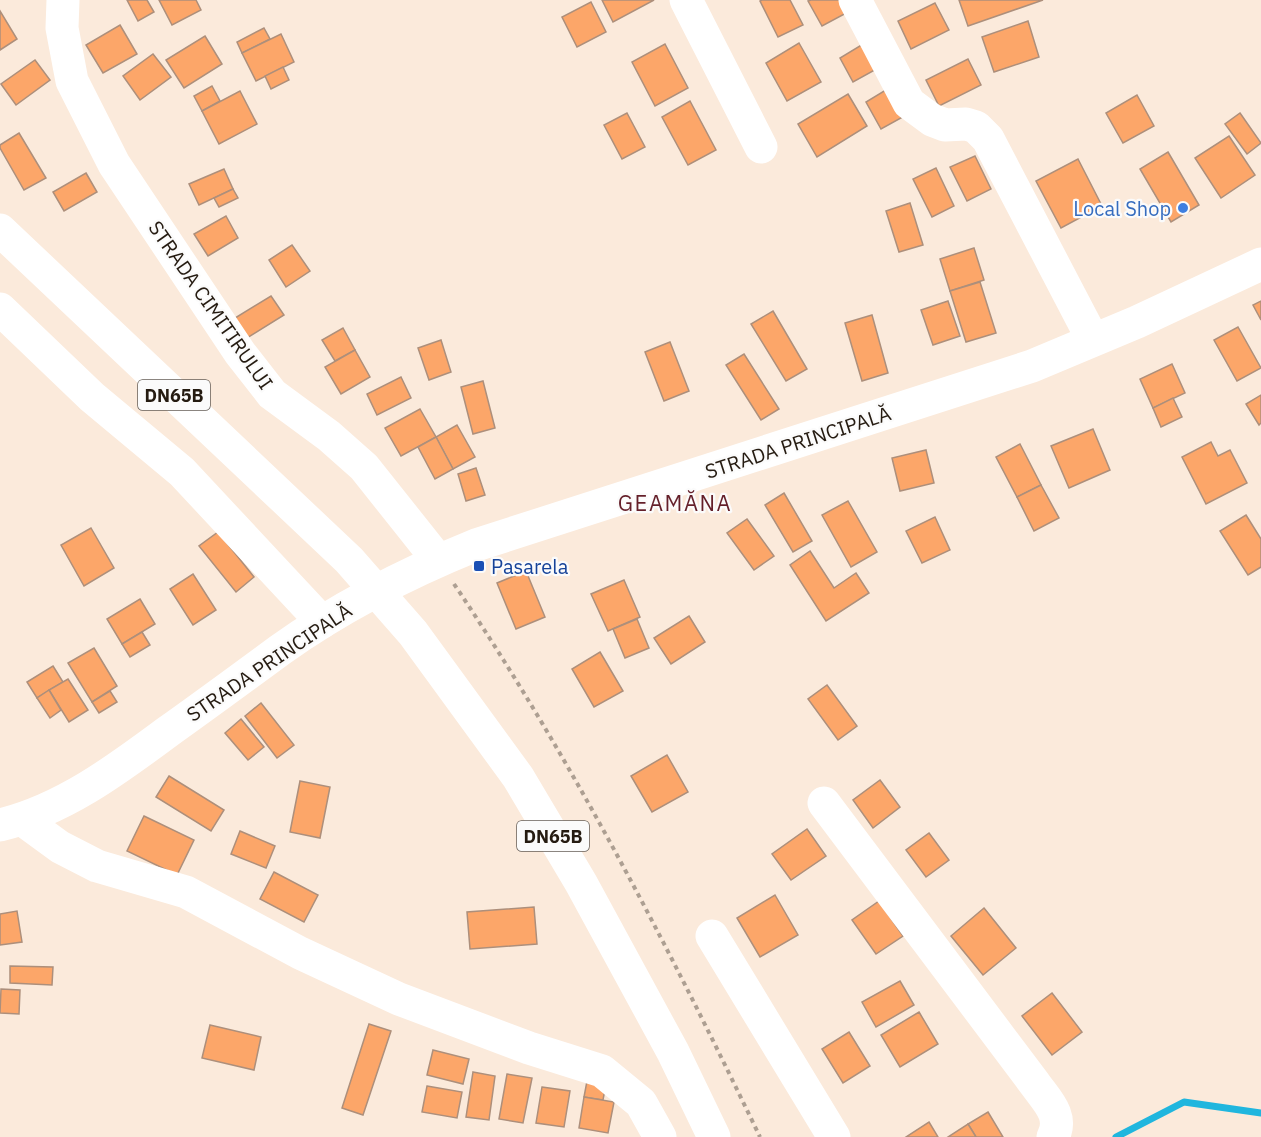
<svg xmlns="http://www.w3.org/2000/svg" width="1261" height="1137" font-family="'IBM Plex Sans',sans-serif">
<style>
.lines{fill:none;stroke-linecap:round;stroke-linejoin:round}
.stream{stroke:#20b6de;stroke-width:7}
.building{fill:#fca669;stroke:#ad8f7b;stroke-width:1.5}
.path{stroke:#ad9f92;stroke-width:4;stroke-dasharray:4.5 4.5;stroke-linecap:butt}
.minor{stroke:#fff;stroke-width:33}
.major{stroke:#fff;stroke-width:33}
.shop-dot{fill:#3f7fe0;stroke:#fbfbfb;stroke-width:2}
.transit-dot{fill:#1a4fb4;stroke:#fbfbfb;stroke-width:2}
.labels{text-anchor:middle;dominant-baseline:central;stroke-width:4.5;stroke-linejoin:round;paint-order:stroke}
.shield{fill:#fbfbfb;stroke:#655e57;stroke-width:1.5}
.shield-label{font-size:18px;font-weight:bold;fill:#251b11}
.shop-label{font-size:20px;fill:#366cbe;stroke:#fbfbfb;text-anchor:end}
.street-label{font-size:20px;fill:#251b11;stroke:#fbfbfb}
.transit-label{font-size:20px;fill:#164399;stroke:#fbfbfb;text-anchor:start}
.quarter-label{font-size:22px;letter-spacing:1.5px;fill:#641f29;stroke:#fbfbfb}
</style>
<rect width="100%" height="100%" fill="#fbeadb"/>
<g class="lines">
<path class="stream" d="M 1116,1137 L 1184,1102 L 1261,1113"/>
</g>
<g class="building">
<path d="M 127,0 L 147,0 L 154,12 L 138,21 Z"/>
<path d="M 159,0 L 196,0 L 201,10 L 172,25 Z"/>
<path d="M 602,0 L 654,0 L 613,22 Z"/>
<path d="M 762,0 L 790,0 L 803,25 L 778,37 L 760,1 Z"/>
<path d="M 811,0 L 846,0 L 852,10 L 822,26 L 808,1 Z"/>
<path d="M 959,0 L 1043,0 L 968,26 Z"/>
<path d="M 591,2 L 606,32 L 577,47 L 562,17 Z"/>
<path d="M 935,3 L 949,30 L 911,49 L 898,21 Z"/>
<path d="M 0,11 L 17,39 L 0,50 Z"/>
<path d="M 1028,21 L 1039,57 L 994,72 L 982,37 Z"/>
<path d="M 120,25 L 137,54 L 103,73 L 86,45 Z"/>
<path d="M 264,28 L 270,39 L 242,53 L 237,42 Z"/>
<path d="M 281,34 L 294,62 L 256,81 L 242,53 Z"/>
<path d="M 205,36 L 222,64 L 184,88 L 166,60 Z"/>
<path d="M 868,41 L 882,66 L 853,82 L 840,58 Z"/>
<path d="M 799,43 L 821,82 L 787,101 L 766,63 Z"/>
<path d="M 665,44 L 688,88 L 655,106 L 632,62 Z"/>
<path d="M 153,54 L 171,77 L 140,100 L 123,76 Z"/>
<path d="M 968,59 L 981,85 L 939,106 L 926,80 Z"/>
<path d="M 35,60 L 50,80 L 16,105 L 1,84 Z"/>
<path d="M 283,67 L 289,80 L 271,89 L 265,76 Z"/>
<path d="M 894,85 L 910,113 L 881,129 L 866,102 Z"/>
<path d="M 212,86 L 220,101 L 202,111 L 194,96 Z"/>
<path d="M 240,91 L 257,124 L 219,144 L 202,111 Z"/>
<path d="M 848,94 L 867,126 L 817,157 L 798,124 Z"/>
<path d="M 1137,95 L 1154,126 L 1123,143 L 1106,113 Z"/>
<path d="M 690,101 L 716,150 L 688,165 L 662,117 Z"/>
<path d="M 627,113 L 645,147 L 622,159 L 604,125 Z"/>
<path d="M 1240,113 L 1261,143 L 1247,154 L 1225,124 Z"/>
<path d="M 19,133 L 46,178 L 24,190 L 0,148 L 0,145 Z"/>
<path d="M 1229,136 L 1255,175 L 1221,198 L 1195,158 Z"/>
<path d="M 1168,152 L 1199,205 L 1171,222 L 1140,169 Z"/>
<path d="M 975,156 L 991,189 L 967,201 L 950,167 Z"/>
<path d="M 1078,159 L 1102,206 L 1061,228 L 1036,181 Z"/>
<path d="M 936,168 L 954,206 L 932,217 L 913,179 Z"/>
<path d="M 224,169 L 233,189 L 199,205 L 189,184 Z"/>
<path d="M 86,173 L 97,192 L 64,211 L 53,192 Z"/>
<path d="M 233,189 L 238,198 L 219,207 L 214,198 Z"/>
<path d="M 910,203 L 923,245 L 899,252 L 886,211 Z"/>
<path d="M 226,216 L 238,238 L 208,256 L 194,234 Z"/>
<path d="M 292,245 L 310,271 L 286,287 L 269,260 Z"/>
<path d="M 974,248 L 984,280 L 950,291 L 940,259 Z"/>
<path d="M 980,282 L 996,333 L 966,342 L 950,291 Z"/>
<path d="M 271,296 L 284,315 L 247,338 L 235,318 Z"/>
<path d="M 948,301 L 960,336 L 933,345 L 921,310 Z"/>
<path d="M 1261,301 L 1261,320 L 1253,305 Z"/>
<path d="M 773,311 L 807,369 L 786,381 L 751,324 Z"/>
<path d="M 872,315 L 888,373 L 862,381 L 845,323 Z"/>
<path d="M 1238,327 L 1261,368 L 1237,381 L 1214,340 Z"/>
<path d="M 343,328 L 355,350 L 335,361 L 322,340 Z"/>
<path d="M 441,340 L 451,372 L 429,380 L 418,348 Z"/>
<path d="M 670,342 L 689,391 L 664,401 L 645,352 Z"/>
<path d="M 355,350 L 370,377 L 341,394 L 325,367 Z"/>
<path d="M 744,354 L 779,409 L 761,420 L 726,365 Z"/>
<path d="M 1172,364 L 1185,393 L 1153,408 L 1140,379 Z"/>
<path d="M 401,377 L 411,398 L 377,415 L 367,394 Z"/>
<path d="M 483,381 L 495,428 L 473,434 L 461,387 Z"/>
<path d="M 1261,395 L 1261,423 L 1259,425 L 1246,404 Z"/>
<path d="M 1173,398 L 1182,417 L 1161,427 L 1153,408 Z"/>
<path d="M 420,409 L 436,437 L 401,456 L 385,428 Z"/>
<path d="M 457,425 L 475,457 L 453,469 L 436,437 Z"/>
<path d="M 1093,429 L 1110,470 L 1069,488 L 1051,446 Z"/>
<path d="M 436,437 L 453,469 L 435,479 L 418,447 Z"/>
<path d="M 1211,442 L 1218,456 L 1230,450 L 1247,483 L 1206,504 L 1182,457 Z"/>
<path d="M 1020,444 L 1041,485 L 1017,497 L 996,457 Z"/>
<path d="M 926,450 L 934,483 L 900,491 L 892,458 Z"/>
<path d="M 476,468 L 485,495 L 466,501 L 458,474 Z"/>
<path d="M 1041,485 L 1059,518 L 1034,531 L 1017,497 Z"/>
<path d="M 784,493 L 812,541 L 793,552 L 765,505 Z"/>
<path d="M 848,501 L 877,552 L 851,567 L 822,515 Z"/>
<path d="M 1246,515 L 1261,539 L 1261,567 L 1248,575 L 1220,531 Z"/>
<path d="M 935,517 L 950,550 L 922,563 L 906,531 Z"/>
<path d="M 747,519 L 774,556 L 754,570 L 727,533 Z"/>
<path d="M 91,528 L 114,568 L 84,586 L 61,545 Z"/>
<path d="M 218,532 L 254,577 L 236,592 L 199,546 Z"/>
<path d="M 810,551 L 834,588 L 856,573 L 869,593 L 826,621 L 790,565 Z"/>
<path d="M 526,571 L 545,617 L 516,629 L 497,583 Z"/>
<path d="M 193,574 L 216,610 L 193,625 L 170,589 Z"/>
<path d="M 624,580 L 640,617 L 608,631 L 591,594 Z"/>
<path d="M 140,599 L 155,624 L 122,644 L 107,619 Z"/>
<path d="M 689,616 L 705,642 L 671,664 L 654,638 Z"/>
<path d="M 637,619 L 649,648 L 625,658 L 613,629 Z"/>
<path d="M 142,632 L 150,645 L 130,657 L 122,644 Z"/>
<path d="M 94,648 L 117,686 L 92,702 L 68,663 Z"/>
<path d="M 600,652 L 623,691 L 594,707 L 572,669 Z"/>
<path d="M 53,666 L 63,682 L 37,698 L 27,682 Z"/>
<path d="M 68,679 L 88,710 L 69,722 L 49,690 Z"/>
<path d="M 827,685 L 857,726 L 838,740 L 808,699 Z"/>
<path d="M 49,690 L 61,710 L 50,718 L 37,698 Z"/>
<path d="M 110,691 L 117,702 L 99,713 L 92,702 Z"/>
<path d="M 261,703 L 294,745 L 277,758 L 245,716 Z"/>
<path d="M 241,719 L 264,747 L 248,760 L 225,733 Z"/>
<path d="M 667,755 L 688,792 L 652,812 L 631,776 Z"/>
<path d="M 169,776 L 224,810 L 211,831 L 156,797 Z"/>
<path d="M 880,780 L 900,807 L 873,828 L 853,800 Z"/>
<path d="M 300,781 L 330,787 L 320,838 L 290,832 Z"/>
<path d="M 144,816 L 194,840 L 177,875 L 127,851 Z"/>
<path d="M 807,829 L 826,856 L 791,880 L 772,854 Z"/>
<path d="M 240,831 L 275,846 L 266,868 L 231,854 Z"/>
<path d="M 929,833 L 949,860 L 926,877 L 906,850 Z"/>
<path d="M 274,872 L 318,895 L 304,922 L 260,899 Z"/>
<path d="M 775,895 L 798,935 L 760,957 L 737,918 Z"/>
<path d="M 879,901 L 903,936 L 876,954 L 852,920 Z"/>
<path d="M 534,907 L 537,944 L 470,949 L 467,912 Z"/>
<path d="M 984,908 L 1016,948 L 983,975 L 951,936 Z"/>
<path d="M 17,911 L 22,942 L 0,945 L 0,914 Z"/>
<path d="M 10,966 L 53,967 L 52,985 L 10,983 Z"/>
<path d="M 900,981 L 914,1005 L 876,1027 L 862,1002 Z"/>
<path d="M 1,989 L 20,990 L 19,1014 L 0,1013 Z"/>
<path d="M 1052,993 L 1082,1032 L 1052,1055 L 1022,1016 Z"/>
<path d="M 919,1012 L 938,1044 L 900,1067 L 881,1035 Z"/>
<path d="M 369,1024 L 391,1031 L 363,1115 L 342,1108 Z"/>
<path d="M 210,1025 L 261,1037 L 254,1070 L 202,1058 Z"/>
<path d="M 849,1032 L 870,1066 L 843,1083 L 822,1049 Z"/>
<path d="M 433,1050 L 469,1059 L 463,1084 L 427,1075 Z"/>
<path d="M 473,1072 L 495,1076 L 489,1120 L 466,1117 Z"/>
<path d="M 507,1074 L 532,1078 L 523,1123 L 499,1119 Z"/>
<path d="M 587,1081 L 606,1084 L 603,1100 L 584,1097 Z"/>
<path d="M 427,1086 L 462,1092 L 457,1118 L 422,1112 Z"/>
<path d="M 542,1087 L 570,1091 L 564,1127 L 536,1123 Z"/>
<path d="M 584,1097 L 614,1102 L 608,1133 L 579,1128 Z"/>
<path d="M 988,1112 L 1003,1137 L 976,1137 L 968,1124 Z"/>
<path d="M 929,1122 L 938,1137 L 906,1137 Z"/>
<path d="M 968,1124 L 976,1137 L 948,1137 Z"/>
</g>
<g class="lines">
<path class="path" d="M 454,584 C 572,759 669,948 760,1137"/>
<g class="minor">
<path d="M 63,0 L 62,28 L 72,81 L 114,164 L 240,353 L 272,394 L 329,436 L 364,467 L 438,560"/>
<path d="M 686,0 L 761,147"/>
<path d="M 855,0 L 909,103 L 932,120 L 945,125 L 966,124 L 976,127 L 988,139 L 1093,340"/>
<path d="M 0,309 L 92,397 L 182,472 L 322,622"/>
<path d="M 824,803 L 1035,1084 C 1047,1101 1064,1116 1053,1137"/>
<path d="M 23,820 L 60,847 L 97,866 L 186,892 L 300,953 L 399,999 L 529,1048 L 602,1071 L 641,1103 L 660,1137"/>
<path d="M 712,936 L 834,1137"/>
</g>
<g class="major">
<path d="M 0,230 L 349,560 L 413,633 L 518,777 L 581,883 L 673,1052 L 714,1137"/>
<path d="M 0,825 C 62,810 115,771 166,733 C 204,706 242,678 280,650 C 340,607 407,573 476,545 L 1032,366 L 1137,322 L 1261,264"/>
</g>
</g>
<circle class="shop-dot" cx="1183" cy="208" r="6"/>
<rect class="transit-dot" x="473" y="560" width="12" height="12" rx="3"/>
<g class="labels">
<g class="shield">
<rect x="138" y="380" width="72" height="30" rx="4.5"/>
<rect x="517" y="821" width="72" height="30" rx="4.5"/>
</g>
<g class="shield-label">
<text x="174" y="395">DN65B</text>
<text x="553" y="836">DN65B</text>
</g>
<g class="shop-label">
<text x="1171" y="208">Local Shop</text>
</g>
<g class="street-label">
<text transform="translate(211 305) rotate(55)">STRADA CIMITIRULUI</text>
<text transform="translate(798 442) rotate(-18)">STRADA PRINCIPALĂ</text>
<text transform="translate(269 662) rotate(-34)">STRADA PRINCIPALĂ</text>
</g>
<g class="transit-label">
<text x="491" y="566">Pasarela</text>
</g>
<g class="quarter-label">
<text x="675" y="502">GEAMĂNA</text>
</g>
</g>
</svg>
